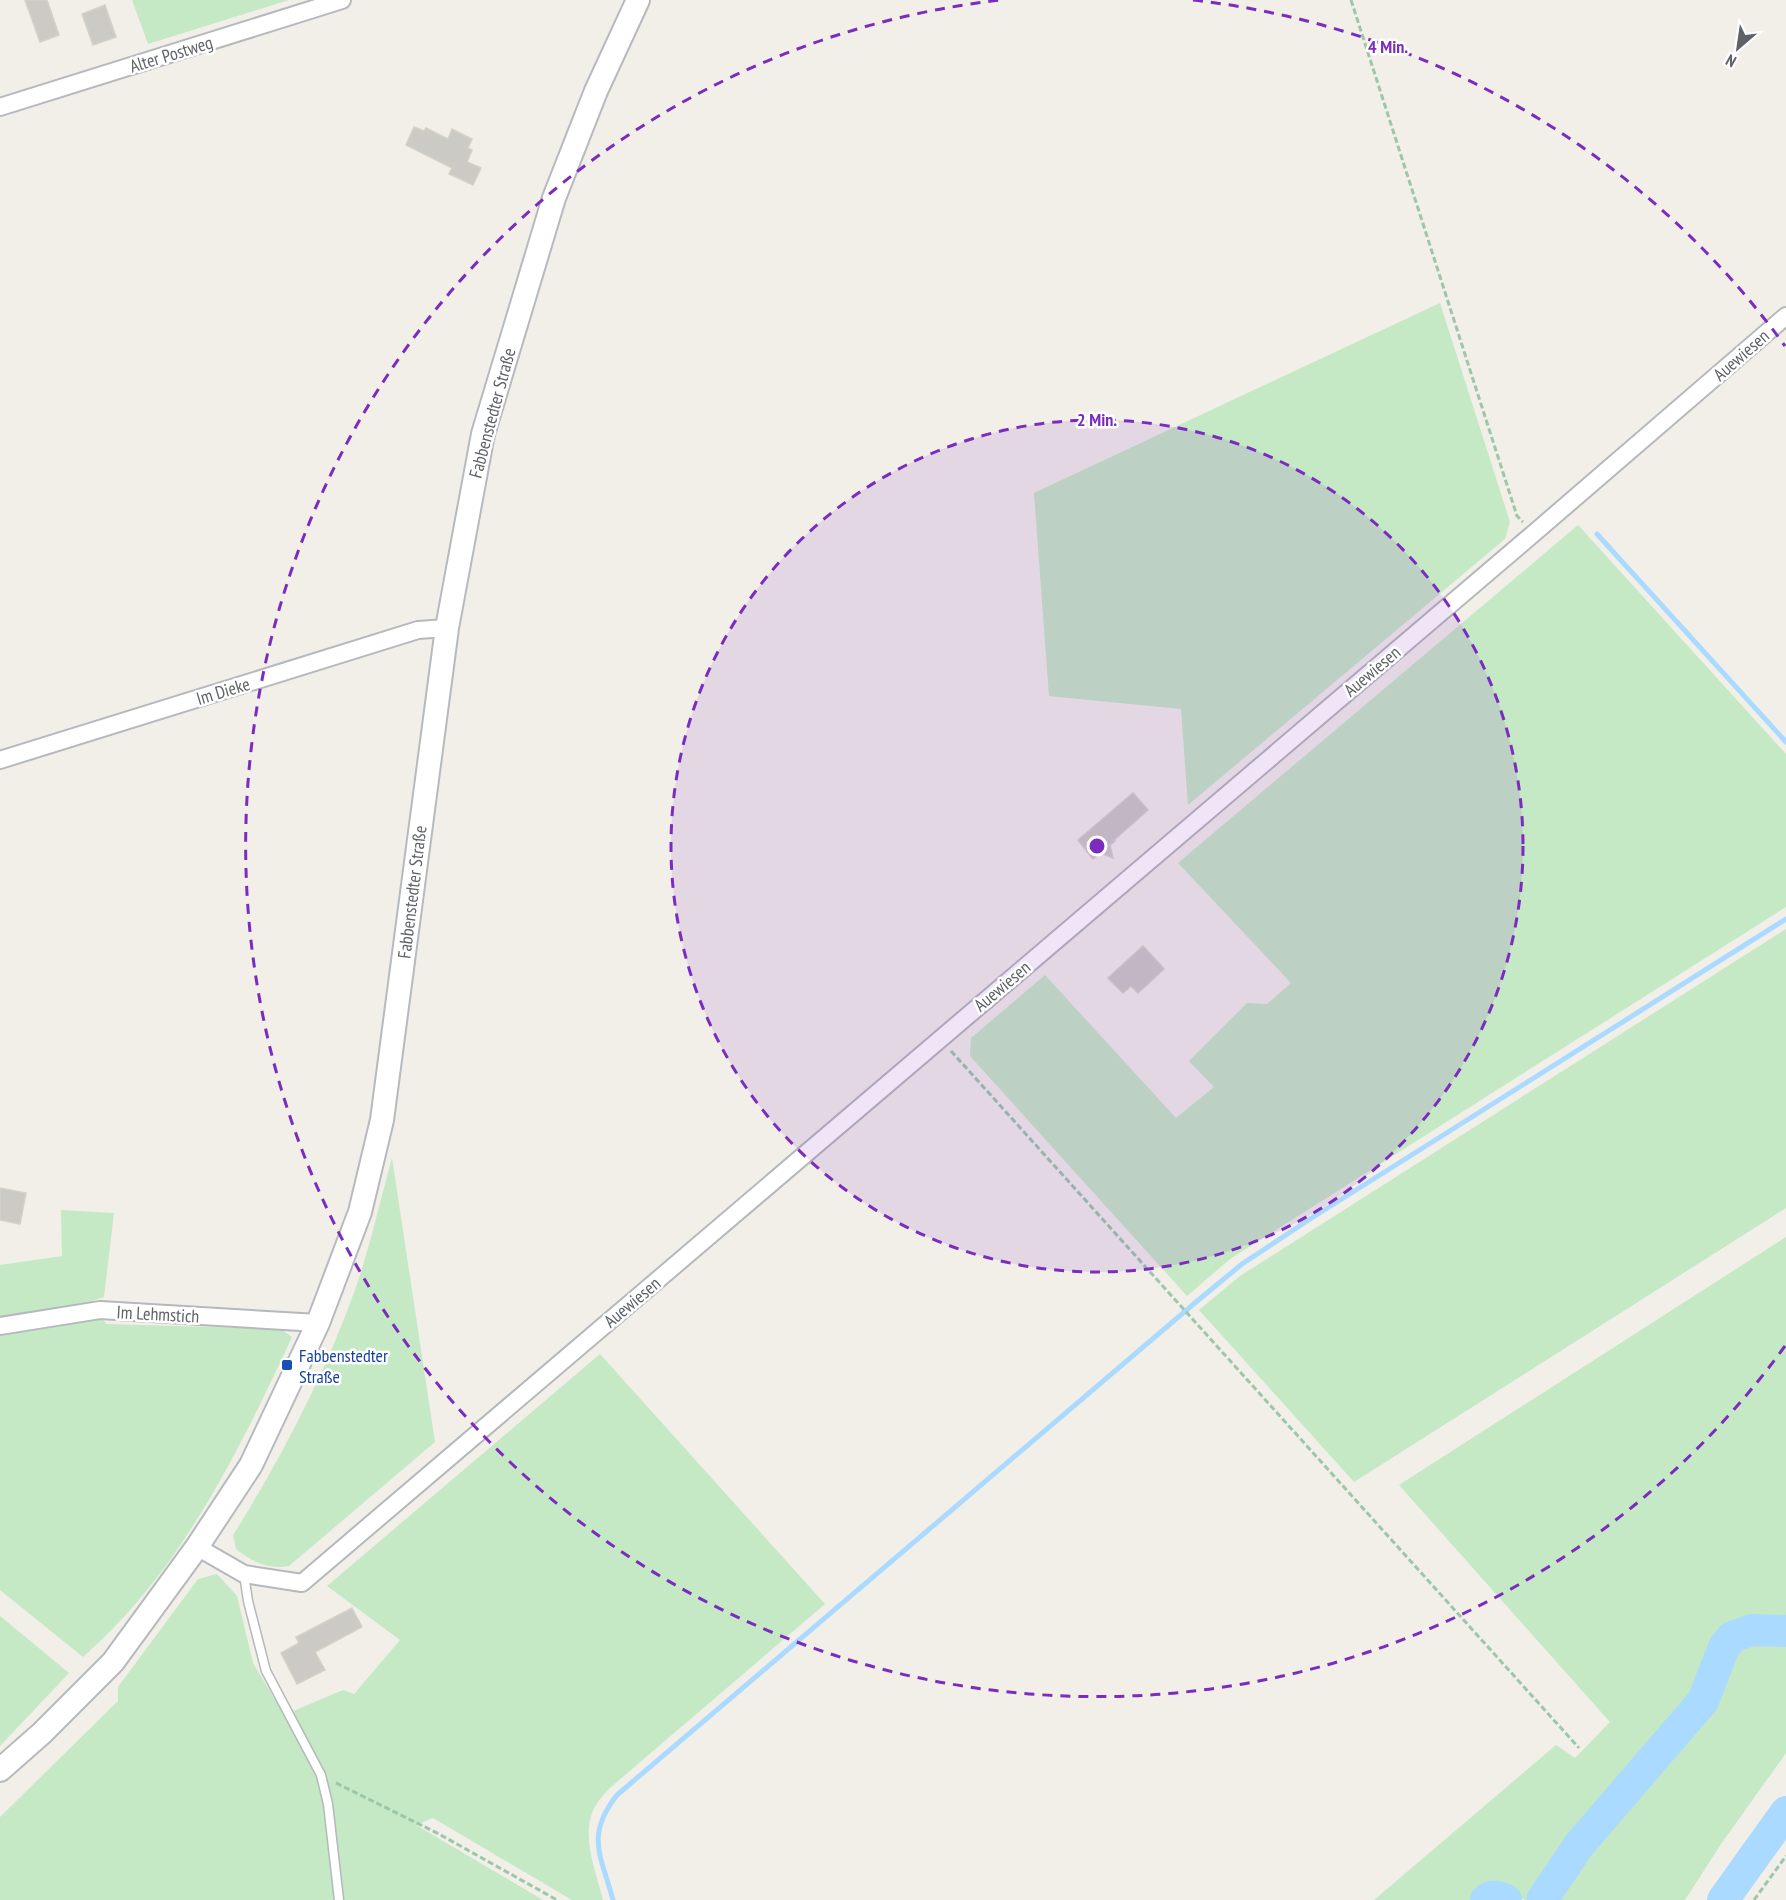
<svg xmlns="http://www.w3.org/2000/svg" width="1786" height="1900" font-family="'PT Sans Narrow',sans-serif">
<style>
.green{fill:#c5e8c5}
.lines{fill:none;stroke-linecap:round;stroke-linejoin:round}
.stream{stroke:#aadaff;stroke-width:5}
.river{stroke:#aadaff;stroke-width:32}
.building{fill:#cccac5;stroke:#d6d1c6;stroke-width:1.5}
.lane-casing{stroke:#b5b8bc;stroke-width:11}
.street-casing{stroke:#b5b8bc;stroke-width:20}
.secondary-casing{stroke:#b6babf;stroke-width:26}
.path{stroke:#9cc7a9;stroke-width:3;stroke-dasharray:6 3;stroke-linecap:butt}
.lane{stroke:#fff;stroke-width:8}
.street{stroke:#fff;stroke-width:16}
.secondary{stroke:#fff;stroke-width:22}
.ring{fill:none;stroke:#7b2cbf;stroke-width:3;stroke-dasharray:10 8}
.transit-dot{fill:#1a4fb4;stroke:#fff;stroke-width:2}
.labels{text-anchor:middle;dominant-baseline:central;stroke-width:5;stroke-linejoin:round;paint-order:stroke}
.street-label{font-size:18px;fill:#5f6368;stroke:#fff}
.transit-label{font-size:18px;fill:#164399;stroke:#fff;text-anchor:start}
.centre{fill:#7b2cbf;stroke:#fff;stroke-width:3}
.ring-label{font-size:18px;text-anchor:middle;font-weight:bold;fill:#7b2cbf;stroke:#fff;stroke-width:5;stroke-linejoin:round;paint-order:stroke}
</style>
<rect width="100%" height="100%" fill="#f1efe8"/>
<g class="green">
<path d="M 132,0 L 289,0 L 148,44 Z"/>
<path d="M 1440,303 L 1510,522 L 1505,539 L 1188,805 L 1181,709 L 1049,696 L 1034,493 Z"/>
<path d="M 1578,525 L 1786,754 L 1786,907 L 1230,1259 L 1187,1296 L 970,1056 L 971,1038 L 1045,975 L 1176,1118 L 1214,1087 L 1189,1061 L 1247,1003 L 1267,1004 L 1291,983 L 1178,863 Z"/>
<path d="M 1786,929 L 1786,1208 L 1354,1482 L 1199,1310 L 1240,1276 Z"/>
<path d="M 392,1158 L 435,1442 L 289,1566 C 268,1570 253,1562 236,1549 L 233,1535 C 282,1457 324,1376 355,1290 C 370,1247 380,1201 392,1158 Z"/>
<path d="M 61,1210 L 114,1213 L 104,1297 L 92,1301 L 106,1324 L 281,1329 L 292,1337 C 247,1434 193,1545 119,1622 C 108,1634 95,1646 83,1657 L 0,1590 L 0,1265 L 62,1256 Z"/>
<path d="M 1786,1237 L 1786,1622 L 1774,1624 L 1748,1621 L 1732,1629 L 1718,1643 L 1696,1697 L 1626,1783 L 1549,1869 L 1535,1896 L 1525,1900 L 1500,1890 L 1486,1890 L 1472,1900 L 1374,1900 L 1556,1745 L 1575,1758 L 1610,1722 L 1399,1485 Z"/>
<path d="M 600,1354 L 825,1604 L 611,1787 C 606,1792 600,1798 596,1805 C 579,1833 596,1871 603,1900 L 572,1900 L 433,1818 L 416,1825 L 543,1900 L 0,1900 L 0,1817 L 118,1701 L 118,1687 L 198,1579 L 217,1574 L 237,1596 L 253,1663 L 284,1715 L 343,1690 L 354,1694 L 400,1640 L 327,1586 Z"/>
<path d="M 0,1616 L 69,1673 L 0,1746 Z"/>
<path d="M 1753,1638 L 1779,1641 L 1786,1639 L 1786,1753 L 1721,1844 L 1685,1900 L 1552,1900 L 1586,1847 L 1618,1814 L 1709,1706 L 1718,1690 L 1731,1649 L 1741,1641 Z"/>
</g>
<g class="lines">
<g class="stream">
<path d="M 1597,534 L 1786,742"/>
<path d="M 613,1900 C 601,1855 585,1836 617,1795 L 1196,1302 L 1242,1264 L 1310,1219 L 1786,919"/>
</g>
<g class="river">
<path d="M 1486,1900 C 1492,1894 1500,1897 1506,1900"/>
<path d="M 1542,1900 L 1579,1845 L 1703,1701 L 1724,1647 L 1732,1637 L 1752,1630 L 1786,1631"/>
<path d="M 1723,1900 L 1786,1812"/>
</g>
</g>
<g class="building">
<path d="M 25,0 L 47,0 L 59,35 L 40,42 Z"/>
<path d="M 105,5 L 116,37 L 93,45 L 82,14 Z"/>
<path d="M 414,127 L 424,131 L 426,128 L 448,139 L 452,129 L 472,139 L 468,148 L 472,150 L 467,162 L 481,168 L 473,185 L 449,174 L 452,168 L 406,145 Z"/>
<path d="M 1133,793 L 1148,810 L 1114,840 L 1115,841 L 1110,845 L 1113,858 L 1101,853 L 1093,859 L 1078,840 Z"/>
<path d="M 1143,946 L 1164,969 L 1138,993 L 1131,986 L 1123,993 L 1108,978 Z"/>
<path d="M 0,1188 L 26,1193 L 20,1224 L 0,1220 Z"/>
<path d="M 352,1608 L 362,1627 L 315,1652 L 325,1670 L 297,1684 L 281,1653 L 299,1643 L 296,1637 Z"/>
</g>
<g class="lines">
<g class="lane-casing">
<path id="lane" d="M 244,1574 L 248,1601 L 266,1671 L 321,1775 L 328,1804 L 339,1900"/>
</g>
<g class="street-casing">
<g id="street">
<path d="M 0,107 L 342,0"/>
<path d="M 0,760 L 418,630 L 447,628"/>
<path d="M 0,1326 L 100,1310 L 318,1323"/>
<path d="M 197,1547 L 244,1574 L 302,1583 L 1533,534 L 1786,316"/>
</g>
</g>
<g class="secondary-casing">
<path id="secondary" d="M 0,1770 L 42,1733 L 113,1662 L 197,1547 L 251,1465 L 318,1323 L 360,1212 L 382,1120 L 447,628 L 483,434 L 554,198 L 596,91 L 638,0"/>
</g>
<g class="path">
<path d="M 1351,0 L 1517,516 L 1523,522"/>
<path d="M 951,1051 L 1579,1748"/>
<path d="M 336,1783 L 439,1834 L 557,1900"/>
<path d="M 1754,1900 L 1786,1856"/>
</g>
<use href="#lane" class="lane"/>
<use href="#street" class="street"/>
<use href="#secondary" class="secondary"/>
</g>
<circle cx="1097" cy="846" r="426" fill="#7b2cbf" fill-opacity=".12"/>
<g class="ring">
<circle cx="1097" cy="846" r="426"/>
<path d="M1785 1346A851 851 0 1 1 1001 0M1193 0A851 851 0 0 1 1785 346"/>
</g>
<rect class="transit-dot" x="281" y="1359" width="12" height="12" rx="3"/>
<g class="labels">
<g class="street-label">
<text transform="translate(171 54) rotate(-17)">Alter Postweg</text>
<text transform="translate(1741 355) rotate(-41)">Auewiesen</text>
<text transform="translate(492 413) rotate(-75)">Fabbenstedter Straße</text>
<text transform="translate(1372 671) rotate(-40)">Auewiesen</text>
<text transform="translate(223 691) rotate(-17)">Im Dieke</text>
<text transform="translate(412 892) rotate(-83)">Fabbenstedter Straße</text>
<text transform="translate(1002 986) rotate(-40)">Auewiesen</text>
<text transform="translate(632 1302) rotate(-40)">Auewiesen</text>
<text transform="translate(158 1314) rotate(3)">Im Lehmstich</text>
</g>
<g class="transit-label">
<text x="299" y="1355">Fabbenstedter<tspan x="299" dy="21">Straße</tspan></text>
</g>
</g>
<circle cx="1097" cy="846" r="9" class="centre"/>
<g class="ring-label">
<text x="1388" y="53">4 Min.</text>
<text x="1097" y="426">2 Min.</text>
</g>
<g transform="translate(1738 48) rotate(209)" stroke="#ffffff" stroke-width="4.5" paint-order="stroke">
<path d="M0-4.5L10 22L0 15L-10 22Z" fill="#5f6368"/>
<text y="-9" font-size="16" font-weight="bold" text-anchor="middle" fill="#5f6368">N</text>
</g>
</svg>
